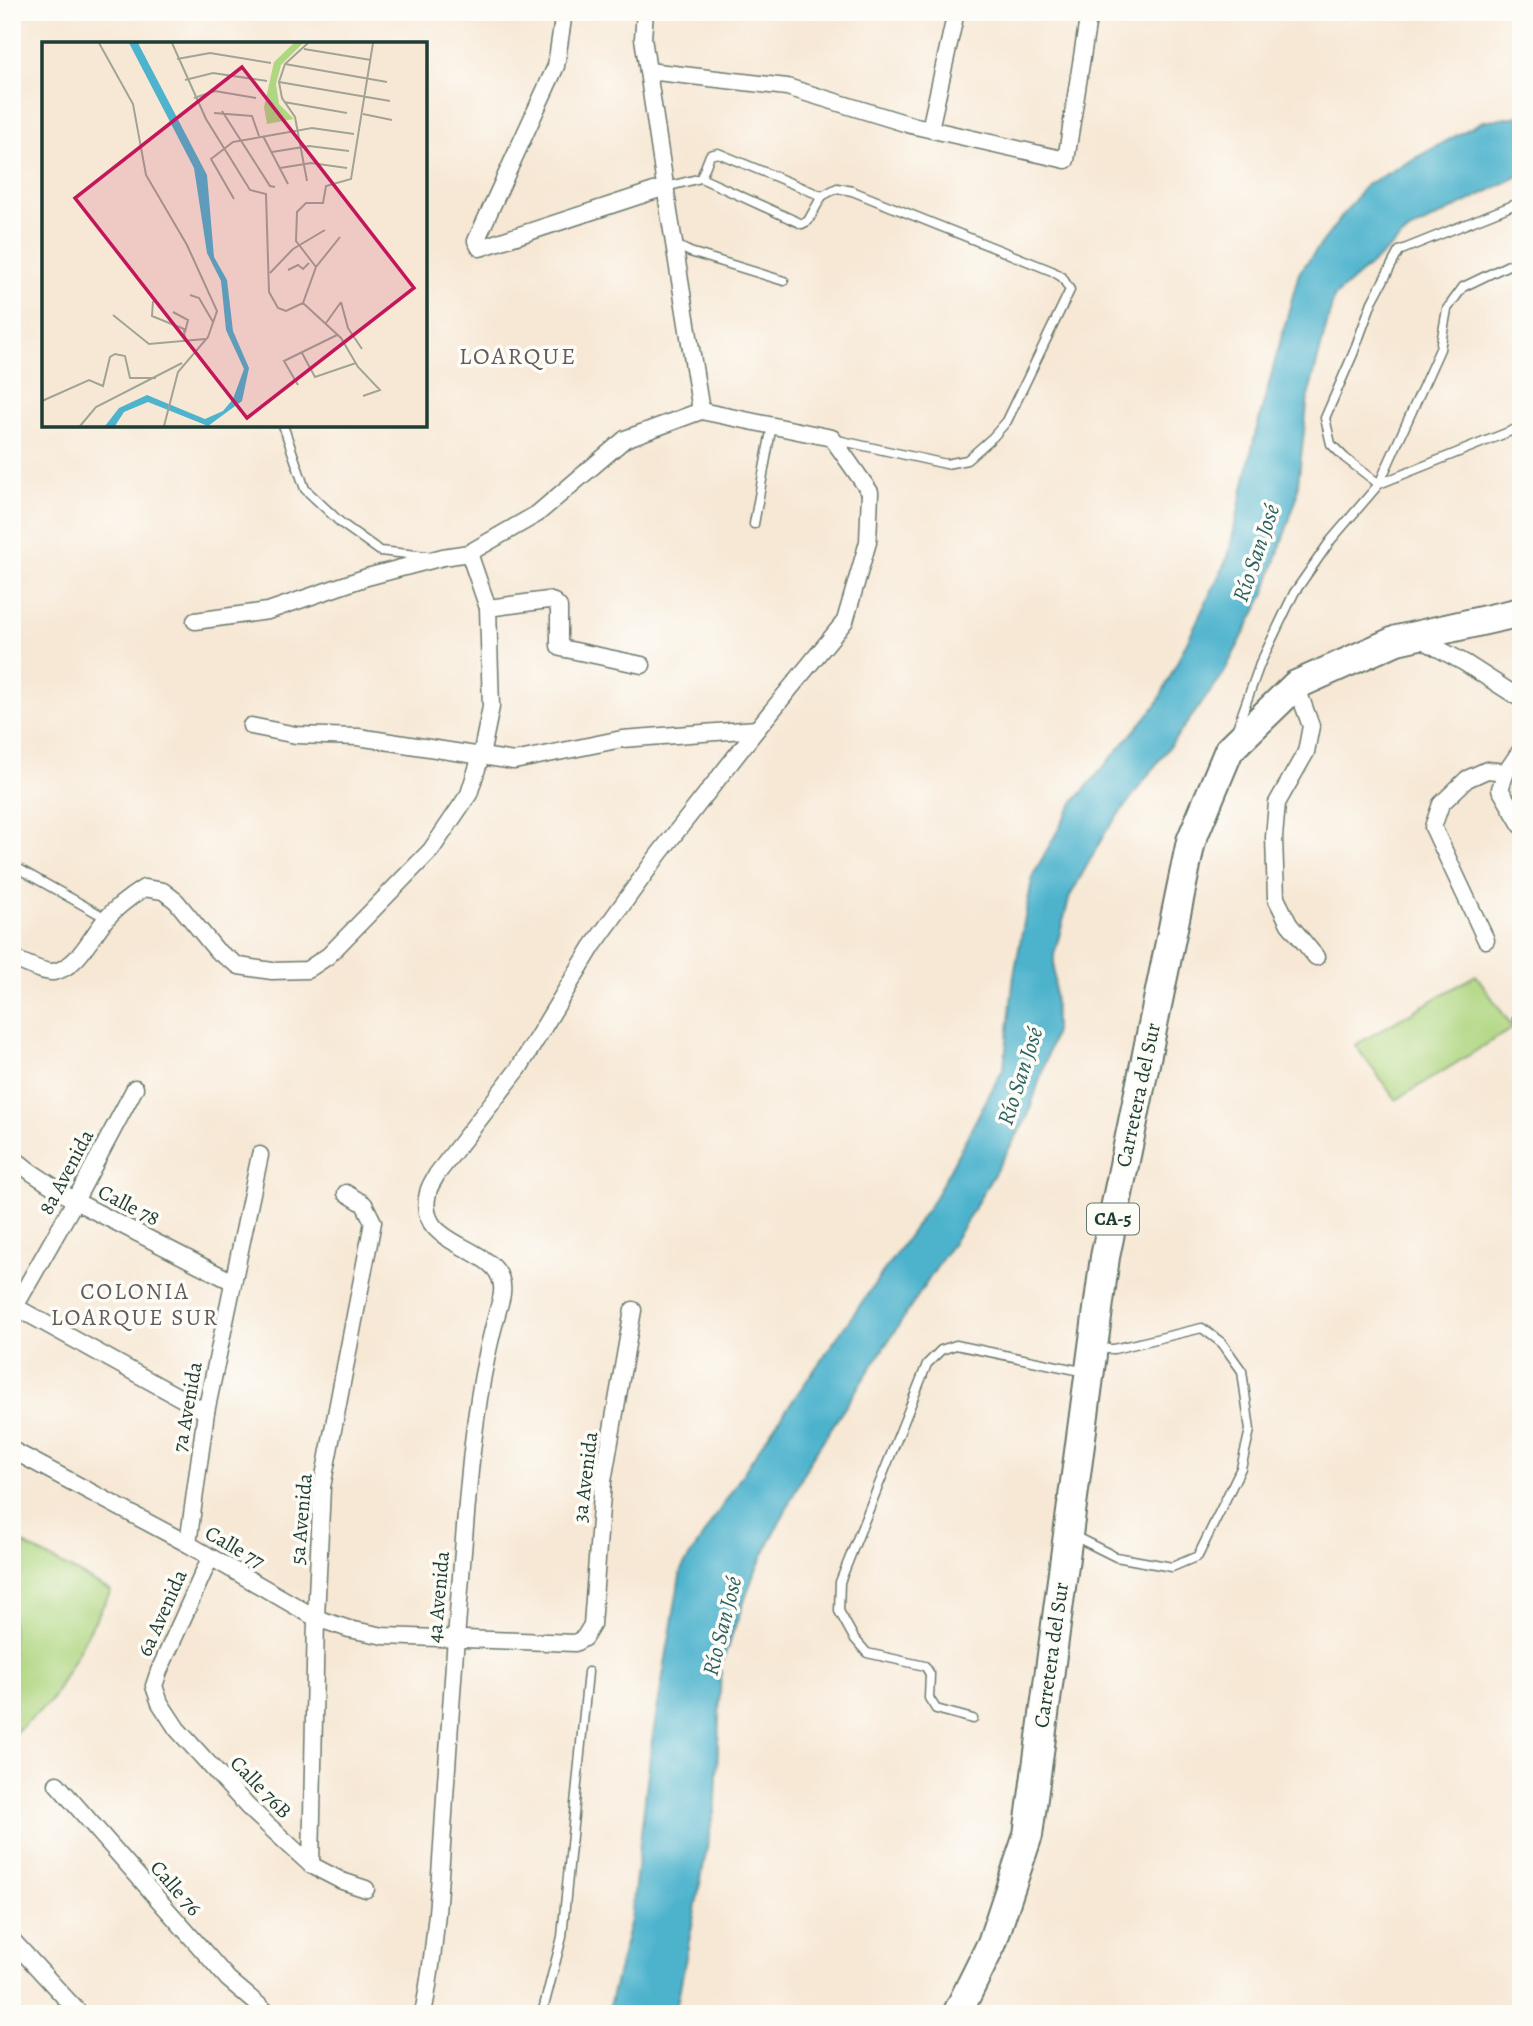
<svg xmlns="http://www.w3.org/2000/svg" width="1533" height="2026" font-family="Alegreya,serif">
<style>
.green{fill:#afd680;stroke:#678a5a;stroke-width:2}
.water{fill:#4eb3cd;stroke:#367880;stroke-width:2}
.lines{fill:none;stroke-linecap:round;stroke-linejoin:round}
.lane-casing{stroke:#6b796c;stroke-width:11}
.street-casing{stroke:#6b796c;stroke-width:19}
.highway-casing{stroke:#6b796c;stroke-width:32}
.lane{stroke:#fff;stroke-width:8}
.street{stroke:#fff;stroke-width:16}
.highway{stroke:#fff;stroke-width:28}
.labels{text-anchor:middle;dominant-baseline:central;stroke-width:7;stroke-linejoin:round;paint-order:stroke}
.shield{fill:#fdfcf7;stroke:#62766e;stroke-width:2}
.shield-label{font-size:19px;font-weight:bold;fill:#1f3d34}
.street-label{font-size:21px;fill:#1f3d34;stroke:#fdfcf7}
.water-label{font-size:23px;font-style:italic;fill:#2d6062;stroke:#fdfcf7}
.neighbourhood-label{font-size:23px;letter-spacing:2px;fill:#635b5e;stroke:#fdfcf7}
.quarter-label{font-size:24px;letter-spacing:2px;fill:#635b5e;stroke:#fdfcf7}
.inset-road{fill:none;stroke:#a1a495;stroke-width:2}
.view{fill:#c2185b;fill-opacity:0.15;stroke:#c2185b;stroke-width:3.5}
.inset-edge{fill:none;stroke:#1f3d34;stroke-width:3.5}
</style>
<rect width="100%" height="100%" fill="#fdfcf7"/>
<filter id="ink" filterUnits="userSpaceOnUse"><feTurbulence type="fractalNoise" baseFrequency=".0143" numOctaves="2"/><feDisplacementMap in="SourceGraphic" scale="14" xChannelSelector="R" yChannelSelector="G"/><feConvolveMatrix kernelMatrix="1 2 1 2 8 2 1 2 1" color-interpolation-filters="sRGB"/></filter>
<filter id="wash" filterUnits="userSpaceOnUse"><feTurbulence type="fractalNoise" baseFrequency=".00686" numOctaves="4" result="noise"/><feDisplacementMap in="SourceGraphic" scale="28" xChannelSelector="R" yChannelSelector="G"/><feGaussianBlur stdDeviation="1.57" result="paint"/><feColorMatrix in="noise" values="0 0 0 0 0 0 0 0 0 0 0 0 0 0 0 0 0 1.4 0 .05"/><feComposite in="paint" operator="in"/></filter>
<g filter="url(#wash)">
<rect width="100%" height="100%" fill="#f7e8d5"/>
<g class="green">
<path d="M 1476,975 L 1513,1028 L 1396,1100 L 1355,1045 Z"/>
<path d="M 12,1538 L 111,1591 L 51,1701 L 12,1735 Z"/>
</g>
<path class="water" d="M 1521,116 L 1521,175 L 1409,231 L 1334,297 L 1308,397 L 1296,500 L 1264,595 L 1222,676 L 1105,833 L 1070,896 L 1054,955 L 1055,1032 L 1027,1118 L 961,1230 L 811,1459 L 754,1574 L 721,1665 L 716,1801 L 675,2014 L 607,2014 L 631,1920 L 651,1747 L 681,1570 L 760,1447 L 933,1201 L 1004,1067 L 1014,975 L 1033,875 L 1073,803 L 1157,704 L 1228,557 L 1255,435 L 1299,273 L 1366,185 L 1483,121 Z"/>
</g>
<g filter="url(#ink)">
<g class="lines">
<g class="lane-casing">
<g id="lane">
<path d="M 666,187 L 701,178 L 802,224 L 808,221 L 822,196 L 718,153 L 710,155 L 701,178"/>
<path d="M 822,196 L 837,188 L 852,191 L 1052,271 L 1062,277 L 1070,290 L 1007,421 L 993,437 L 967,460 L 946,464 L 833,439"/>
<path d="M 1521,202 L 1399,251 L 1372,302 L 1353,354 L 1325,418 L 1331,444 L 1345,458 L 1379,484 L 1440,349 L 1447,309 L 1463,287 L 1521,259"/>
<path d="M 674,244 L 690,252 L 784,281"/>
<path d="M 283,425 L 305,489 L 341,523 L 380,551 L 426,556"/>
<path d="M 754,524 L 772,425"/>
<path d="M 1237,728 L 1260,664 L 1294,593 L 1331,540 L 1379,484 L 1521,427"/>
<path d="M 12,865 L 106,918"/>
<path d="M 1517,1019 L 1521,1020"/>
<path d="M 1074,1536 L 1116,1557 L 1172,1567 L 1198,1556 L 1241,1468 L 1250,1430 L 1242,1371 L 1222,1343 L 1202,1328 L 1114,1349 L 1099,1349"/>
<path d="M 973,1719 L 936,1709 L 929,1698 L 930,1674 L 925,1666 L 867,1653 L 854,1638 L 839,1611 L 840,1582 L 927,1364 L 941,1350 L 956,1345 L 1086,1372"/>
<path d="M 542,2014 L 562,1937 L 588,1672"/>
</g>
</g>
<g class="street-casing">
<g id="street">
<path d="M 564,12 L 556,66 L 476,241 L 480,248 L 666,187"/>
<path d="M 645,12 L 643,38 L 669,212 L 701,411"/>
<path d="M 648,71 L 787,87 L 911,125 L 1066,160 L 1089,12"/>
<path d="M 930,129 L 956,12"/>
<path d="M 488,608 L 548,600 L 554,602 L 559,607 L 559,646 L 561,648 L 642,665"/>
<path d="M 195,621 L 268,611 L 367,577 L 443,557 L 469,553 L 537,514 L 625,439 L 701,411 L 832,438 L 870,492 L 868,542 L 845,621 L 757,729 L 659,854 L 592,947 L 519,1068 L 437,1174 C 434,1180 429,1186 428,1193 C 412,1254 515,1242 501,1299 C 496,1317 491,1336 487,1355 C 474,1415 469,1478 464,1539 C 457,1620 451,1701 446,1782 C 441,1859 438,1938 423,2014"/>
<path d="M 1415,636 L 1465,663 L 1521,699"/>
<path d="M 1296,685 L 1311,726 L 1306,752 L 1277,803 L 1274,837 L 1276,898 L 1289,924 L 1316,957"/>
<path d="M 251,726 L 296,735 L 358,737 L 514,761 L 622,739 L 757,729"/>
<path d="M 1521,750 L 1506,772 L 1500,789 L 1521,825"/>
<path d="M 1486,940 L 1433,827 L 1441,804 L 1467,779 L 1487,770 L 1506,772"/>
<path d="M 12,958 C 22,962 44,973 53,972 C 78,968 91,936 106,919 C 117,906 130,897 144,888 L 163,891 L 176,901 L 217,951 L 239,966 L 272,971 L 307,970 L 328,956 L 431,850 L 469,794 L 481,756 L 491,707 L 488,608 L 469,553"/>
<path d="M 12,1157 L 31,1172 L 75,1201 L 233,1282"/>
<path d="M 12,1305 L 206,1412"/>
<path d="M 12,1312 L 75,1201 L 135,1088"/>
<path d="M 12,1450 L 188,1544 L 316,1618 L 349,1629 L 384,1636 L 575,1643 L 584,1638 L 592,1625 L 603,1481 L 633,1310"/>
<path d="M 188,1544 L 206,1412 L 260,1155"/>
<path d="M 210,1558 L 159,1671 L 154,1686 L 160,1703 L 177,1729 L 248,1807 L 311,1865 L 342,1881 L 366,1889"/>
<path d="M 57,1784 L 228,1979 L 269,2014"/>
<path d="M 311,1865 L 316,1618 L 322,1487 L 373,1222 L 364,1204 L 346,1193"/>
<path d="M 12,1940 L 80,2014"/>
</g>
</g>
<g class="highway-casing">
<path id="highway" d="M 957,2014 L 992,1943 L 1028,1835 L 1105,1257 L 1191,841 L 1229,750 L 1296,685 L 1397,640 L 1521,612"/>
</g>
<use href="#lane" class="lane"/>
<use href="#street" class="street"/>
<use href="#highway" class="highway"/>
</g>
</g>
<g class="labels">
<rect class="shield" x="1087" y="1203.5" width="52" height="31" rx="5"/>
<g class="shield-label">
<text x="1113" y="1219">CA-5</text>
</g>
<g class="street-label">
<text transform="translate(1138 1095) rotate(-78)">Carretera del Sur</text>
<text transform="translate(66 1172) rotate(-62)">8a Avenida</text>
<text transform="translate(129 1205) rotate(27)">Calle 78</text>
<text transform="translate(187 1407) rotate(-80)">7a Avenida</text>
<text transform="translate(585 1477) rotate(-83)">3a Avenida</text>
<text transform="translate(301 1519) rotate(-85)">5a Avenida</text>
<text transform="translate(235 1547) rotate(30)">Calle 77</text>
<text transform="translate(438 1597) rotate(-85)">4a Avenida</text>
<text transform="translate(162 1613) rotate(-66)">6a Avenida</text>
<text transform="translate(1051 1655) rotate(-82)">Carretera del Sur</text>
<text transform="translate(261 1787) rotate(46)">Calle 76B</text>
<text transform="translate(176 1888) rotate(49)">Calle 76</text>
</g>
<g class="water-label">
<text transform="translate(1256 553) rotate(-71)">Río San José</text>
<text transform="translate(1020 1076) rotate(-72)">Río San José</text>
<text transform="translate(722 1626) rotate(-76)">Río San José</text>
</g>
<g class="neighbourhood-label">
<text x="135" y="1291">COLONIA<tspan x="135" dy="26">LOARQUE SUR</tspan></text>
</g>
<g class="quarter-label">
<text x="518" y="356">LOARQUE</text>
</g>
</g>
<g transform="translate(42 42)">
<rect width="385" height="385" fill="#f7e8d5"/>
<path d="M 252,1 L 261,1 L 239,23 L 234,42 L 237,62 L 252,77 L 225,82 L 222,65 L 232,20 Z" fill="#afd680"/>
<path d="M 87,1 L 96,1 L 165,133 L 172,215 L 185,238 L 191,289 L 207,326 L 200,359 L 166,384 L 106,360 L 82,370 L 73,384 L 63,384 L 77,366 L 105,353 L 163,377 L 181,369 L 191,357 L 202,327 L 184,288 L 179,239 L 165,211 L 152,126 Z" fill="#4eb3cd"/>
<path class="inset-road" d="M 57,1 L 91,62 L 104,133 L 145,203 L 175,269 L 166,295 L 136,330 L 122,384M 130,1 L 164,77 L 208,148 L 224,152 L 227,250 L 236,266 L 244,269 L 261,261 L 274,225 L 298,195M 262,7 L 329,18M 135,17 L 168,11 L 229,21M 243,22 L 345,40M 143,38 L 171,31 L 225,39M 237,40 L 348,59M 152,56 L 173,49 L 214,56M 242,60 L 305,71M 180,69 L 228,144 L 233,145M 172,71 L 210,74 L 217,94M 321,72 L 350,78M 221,94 L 246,142M 230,110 L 267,104 L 307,109M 238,126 L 269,121 L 305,126M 265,139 L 253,75 L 240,56 L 237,40 L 243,22 L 266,1M 192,157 L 169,117 L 191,100 L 270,86 L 312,92M 274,225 L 254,199 L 255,170 L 264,161 L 281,161 L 284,144 L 309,137 L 331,1M 246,228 L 256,223 L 261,227 L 267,221M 228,231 L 251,207 L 283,188M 148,253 L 157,256 L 171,280M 111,259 L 110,274 L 142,287 L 143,299M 299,260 L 306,286 L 320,307M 261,261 L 299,296 L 316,325 L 338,348 L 321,354M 131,270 L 146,278 L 143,290M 71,273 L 107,302 L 163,297M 284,281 L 299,260M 260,311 L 273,335 L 314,321M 256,343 L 242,319 L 295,293M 0,359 L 47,338 L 61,344 L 68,315 L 73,312 L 83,314 L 88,336 L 114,336M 38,384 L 54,365 L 140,321"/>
<path class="view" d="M 200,25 L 372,246 L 205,376 L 33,156 Z"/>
<rect width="385" height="385" class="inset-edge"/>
</g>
<rect width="1533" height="2026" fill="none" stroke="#fdfcf7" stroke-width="42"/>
</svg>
